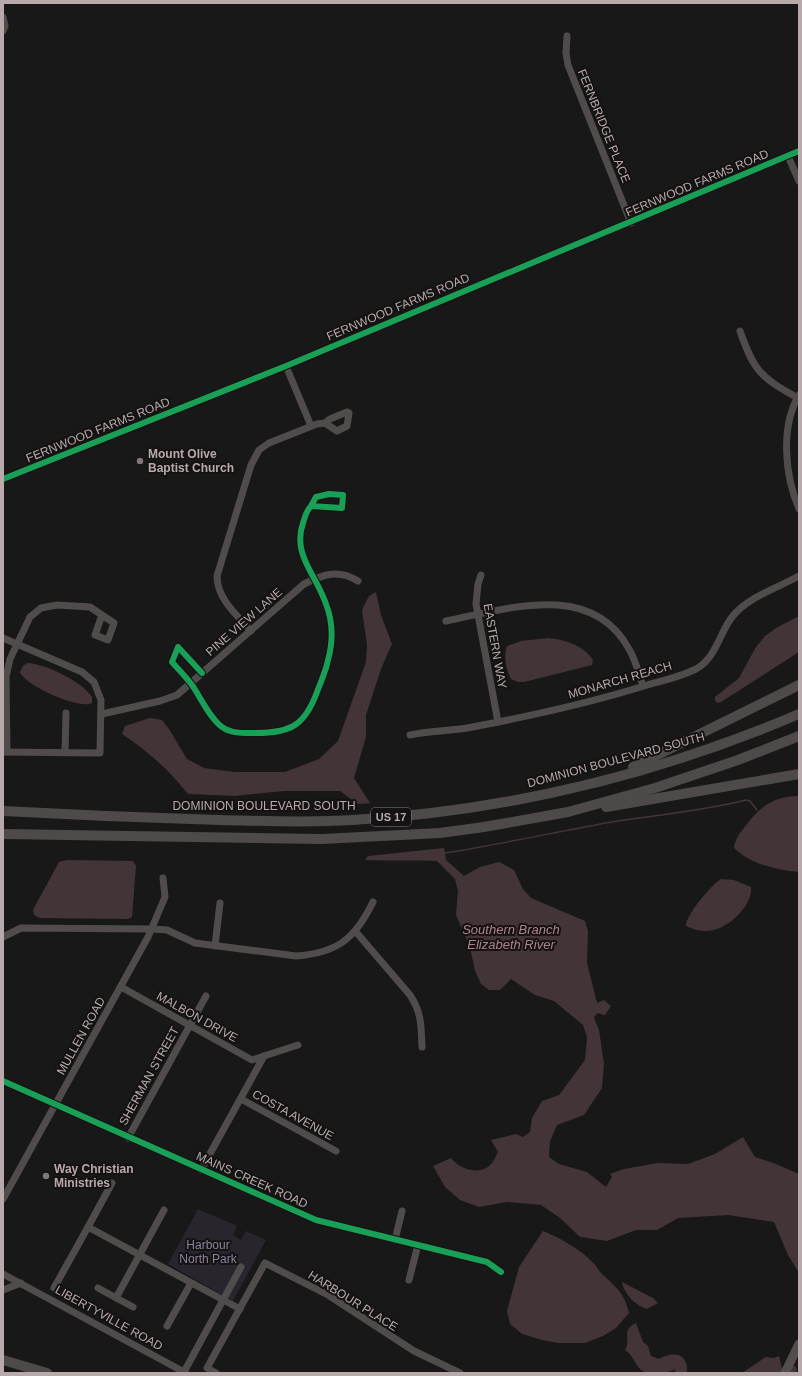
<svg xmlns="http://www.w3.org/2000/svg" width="802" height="1376" font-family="Arial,sans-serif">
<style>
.green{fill:#28252d}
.water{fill:#433437}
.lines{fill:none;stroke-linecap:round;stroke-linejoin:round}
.stream{stroke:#433437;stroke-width:1.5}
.minor{stroke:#504c4c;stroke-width:7}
.major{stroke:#524e4e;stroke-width:9}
.highway{stroke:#4d4a49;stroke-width:10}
.cycleway-casing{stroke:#141212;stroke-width:8}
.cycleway{stroke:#1a9f57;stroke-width:6}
.poi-dot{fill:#807777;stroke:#141212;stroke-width:1.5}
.labels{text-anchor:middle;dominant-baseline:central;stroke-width:4;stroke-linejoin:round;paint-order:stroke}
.shield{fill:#141212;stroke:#877c7c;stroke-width:1}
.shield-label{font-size:11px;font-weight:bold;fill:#b8aaaa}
.street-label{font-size:12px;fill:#b8aaaa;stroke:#141212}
.poi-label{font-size:12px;font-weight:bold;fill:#b8aaaa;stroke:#141212;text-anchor:start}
.park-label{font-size:12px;fill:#8f82a1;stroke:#141212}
.water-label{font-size:13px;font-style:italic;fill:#b0838c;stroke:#141212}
</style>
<rect width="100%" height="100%" fill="#181818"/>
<path class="green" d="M 198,1209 L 237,1226 L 233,1235 L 241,1240 L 246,1231 L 266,1240 L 233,1301 L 168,1264 Z"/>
<g class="water">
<path d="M 376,592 L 381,615 L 392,644 L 381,669 L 366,715 L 366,737 L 354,778 L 370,803 L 358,804 L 340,791 L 284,791 L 235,796 L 188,794 C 168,769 149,752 122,734 L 125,726 L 150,718 L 162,720 L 169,729 L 187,759 L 204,768 L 234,772 L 285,772 L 319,759 L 338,741 L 366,662 L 367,645 L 362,610 L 369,596 Z"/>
<path d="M 799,616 L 799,652 L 721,702 L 718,703 L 715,701 L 715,697 L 739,678 L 756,647 L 765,636 L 776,628 Z"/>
<path d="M 549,638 C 566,640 583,645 593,660 L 592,665 L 524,682 L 518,682 L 511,679 C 506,670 503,656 507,646 L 521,641 Z"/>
<path d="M 27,663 C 46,664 81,681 92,697 L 92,703 C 80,710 25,686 20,672 L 23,666 Z"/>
<path d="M 799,796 L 799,872 C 777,870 750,864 734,848 C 735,840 739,834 744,828 C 758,808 773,796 799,796 Z"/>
<path d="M 444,848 L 446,860 L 464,876 L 480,867 L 499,862 L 514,870 L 523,889 L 531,898 L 585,921 L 588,931 L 587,963 L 597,1003 L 604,1000 L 611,1006 L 605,1015 L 597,1013 L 594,1018 L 599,1030 L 604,1064 L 602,1088 L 584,1115 L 557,1125 L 550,1141 L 549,1157 L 559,1164 L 587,1172 L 606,1187 L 612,1177 L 610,1174 L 624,1169 L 658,1163 L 688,1164 L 715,1154 L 743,1137 L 755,1157 L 776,1164 L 799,1174 L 799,1273 L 788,1255 L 774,1222 L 728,1215 L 678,1218 L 657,1230 L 636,1230 L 607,1241 L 580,1237 L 560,1218 L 541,1205 L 507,1202 L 479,1207 L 460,1200 L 445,1187 L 433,1166 L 451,1158 C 459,1169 481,1177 492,1163 C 494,1160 496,1156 498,1152 L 491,1140 L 516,1134 L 523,1137 L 530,1132 L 532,1118 L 542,1101 L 559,1095 L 585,1060 L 587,1037 L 583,1025 L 554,1001 L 535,995 L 511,979 L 500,990 L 489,990 L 481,984 L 475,971 L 470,947 L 456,915 L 458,891 L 455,879 L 437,861 C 413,860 389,861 365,860 L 368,856 Z"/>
<path d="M 67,860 L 133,861 L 136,866 L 132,917 L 128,919 L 40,918 L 34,915 L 33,910 L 59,862 Z"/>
<path d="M 721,879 L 734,880 L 751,887 C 753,907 725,932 705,931 C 699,931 692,929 686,926 C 685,916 712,884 721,879 Z"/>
<path d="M 543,1231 C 556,1236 582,1250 592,1262 C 596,1265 598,1270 602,1274 C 616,1287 625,1294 629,1313 L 616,1328 L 603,1336 L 585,1343 L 558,1343 L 542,1340 L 522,1334 L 510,1324 L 507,1311 L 519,1267 Z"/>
<path d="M 622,1282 L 653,1298 L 658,1303 L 647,1309 C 636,1306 624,1294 622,1282 Z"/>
<path d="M 636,1323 L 643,1342 L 648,1346 L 651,1356 L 659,1359 C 673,1351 689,1353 687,1373 L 674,1373 L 676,1369 C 668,1373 648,1376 641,1370 C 634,1363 633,1355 625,1350 C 632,1339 620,1331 636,1323 Z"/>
<path d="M 779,1356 L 782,1368 L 789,1363 L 796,1367 L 797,1373 L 742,1373 L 766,1357 L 774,1358 Z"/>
</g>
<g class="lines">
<path class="stream" d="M 445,853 C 501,844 556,832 612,822 C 657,815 702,811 746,800 L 750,801 L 757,810"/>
<g class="minor">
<path d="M 3,17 L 5,26 L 3,31"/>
<path d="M 567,36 L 566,53 L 568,65 L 631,223"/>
<path d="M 788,156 L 799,181"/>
<path d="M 740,331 C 754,371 760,377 798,398"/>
<path d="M 286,366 L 311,426"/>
<path d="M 799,395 C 780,427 785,476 799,509"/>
<path d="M 3,479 L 286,366 L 799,151"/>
<path d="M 481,575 L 478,584 L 476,604 L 498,722"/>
<path d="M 446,621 C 507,609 591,580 629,649 C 636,661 639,674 643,686"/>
<path d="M 251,631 C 237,615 217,599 217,576 L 251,465 L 259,450 L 269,443 L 317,424 L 325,423 L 337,431 L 347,426 L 349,413 L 347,412 L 330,419 L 325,423"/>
<path d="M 3,638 L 82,672 L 94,682 L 101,700 L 100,753 L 3,752"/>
<path d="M 202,673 L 178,647 L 172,662 C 179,670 186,677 192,685 C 201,698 209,717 222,727 C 232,734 244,733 256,733 C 291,733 305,725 317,692 C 321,681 326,671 328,660 C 333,642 333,622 326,604 C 316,574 292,555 303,523 C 305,517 306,511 311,506 L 342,508 L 343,495 L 329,494 L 316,497 L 311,506"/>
<path d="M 102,714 L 160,701 L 177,695 L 304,584 C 324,574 338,569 358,581"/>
<path d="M 410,735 C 428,731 448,731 467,728 C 526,717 586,704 644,686 C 661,681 680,677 696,669 C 716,658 719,634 732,617 C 748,597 777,588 799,576"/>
<path d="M 7,752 L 6,677 L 10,659 L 30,617 L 41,608 L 57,605 L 90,607 L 102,615 L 95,635 L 108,640 L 114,623 L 102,615"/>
<path d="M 65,752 L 66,713"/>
<path d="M 356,932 L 410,995 C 422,1013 421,1026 422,1047"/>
<path d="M 3,937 L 21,928 L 152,929 L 167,930 L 195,943 L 296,956 C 337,953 355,939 373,902"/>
<path d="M 215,946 L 220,903"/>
<path d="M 121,987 L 252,1060 L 264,1056"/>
<path d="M 3,1081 L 316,1220 L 487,1262 L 501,1272"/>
<path d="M 241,1099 L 336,1151"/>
<path d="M 128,1138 L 206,996"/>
<path d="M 201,1170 L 264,1056 L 298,1045"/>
<path d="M 3,1199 L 148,937 L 165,897 L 163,878"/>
<path d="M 88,1227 L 112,1183"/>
<path d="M 395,1240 L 402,1211"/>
<path d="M 3,1274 L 186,1373"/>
<path d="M 409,1280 L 418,1245"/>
<path d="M 54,1288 L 88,1227 L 240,1309"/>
<path d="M 98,1288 L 133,1307"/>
<path d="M 3,1290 L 21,1283"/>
<path d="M 116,1298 L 164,1210"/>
<path d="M 167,1326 L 191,1283"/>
<path d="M 184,1372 L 241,1267"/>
<path d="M 216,1373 L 207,1368 L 265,1263 L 328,1295 L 414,1351 L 460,1373"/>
</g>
<path class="major" d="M 785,1373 L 799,1344"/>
<g class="highway">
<path d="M 633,767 L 799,685"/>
<path d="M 606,807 L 799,774"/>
<path d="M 3,811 C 75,815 147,818 219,820 C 263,821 309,823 353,820 C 506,811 658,774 799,714"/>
<path d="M 3,834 L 322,839 L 440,833 L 484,827 L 568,812 L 655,788 L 738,760 L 799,736"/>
<path d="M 3,1360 L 47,1373"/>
</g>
<g class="cycleway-casing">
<g id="cycleway">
<path d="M 3,479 L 286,366 L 799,151"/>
<path d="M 202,673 L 178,647 L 172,662 C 179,670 186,677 192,685 C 201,698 209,717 222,727 C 232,734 244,733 256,733 C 291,733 305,725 317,692 C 321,681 326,671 328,660 C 333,642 333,622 326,604 C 316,574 292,555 303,523 C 305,517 306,511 311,506 L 342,508 L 343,495 L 329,494 L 316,497 L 311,506"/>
<path d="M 3,1081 L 316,1220 L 487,1262 L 501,1272"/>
</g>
</g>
<use href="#cycleway" class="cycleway"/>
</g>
<g class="poi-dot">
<circle cx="140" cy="461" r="4"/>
<circle cx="46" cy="1176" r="4"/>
</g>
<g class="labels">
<rect class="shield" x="371" y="808" width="40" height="18" rx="3"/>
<g class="shield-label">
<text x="391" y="817">US 17</text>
</g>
<g class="street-label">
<text transform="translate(604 126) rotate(68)">FERNBRIDGE PLACE</text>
<text transform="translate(697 183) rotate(-23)">FERNWOOD FARMS ROAD</text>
<text transform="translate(398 307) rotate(-23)">FERNWOOD FARMS ROAD</text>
<text transform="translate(98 430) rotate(-22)">FERNWOOD FARMS ROAD</text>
<text transform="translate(244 622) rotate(-41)">PINE VIEW LANE</text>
<text transform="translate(495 646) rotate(80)">EASTERN WAY</text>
<text transform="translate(620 680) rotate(-16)">MONARCH REACH</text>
<text transform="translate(616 760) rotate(-15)">DOMINION BOULEVARD SOUTH</text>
<text x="264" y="806">DOMINION BOULEVARD SOUTH</text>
<text transform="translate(197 1017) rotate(29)">MALBON DRIVE</text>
<text transform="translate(81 1036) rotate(-61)">MULLEN ROAD</text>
<text transform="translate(149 1076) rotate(-61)">SHERMAN STREET</text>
<text transform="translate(293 1115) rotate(29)">COSTA AVENUE</text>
<text transform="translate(252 1180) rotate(24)">MAINS CREEK ROAD</text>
<text transform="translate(353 1301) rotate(32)">HARBOUR PLACE</text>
<text transform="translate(109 1318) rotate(29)">LIBERTYVILLE ROAD</text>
</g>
<g class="poi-label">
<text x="148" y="454">Mount Olive<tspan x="148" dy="14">Baptist Church</tspan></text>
<text x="54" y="1169">Way Christian<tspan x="54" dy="14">Ministries</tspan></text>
</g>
<g class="park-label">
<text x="208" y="1245">Harbour<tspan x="208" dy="14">North Park</tspan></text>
</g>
<g class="water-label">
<text x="511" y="929">Southern Branch<tspan x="511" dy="15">Elizabeth River</tspan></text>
</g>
</g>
<rect width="802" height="1376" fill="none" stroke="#b8aaaa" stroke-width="8"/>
</svg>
